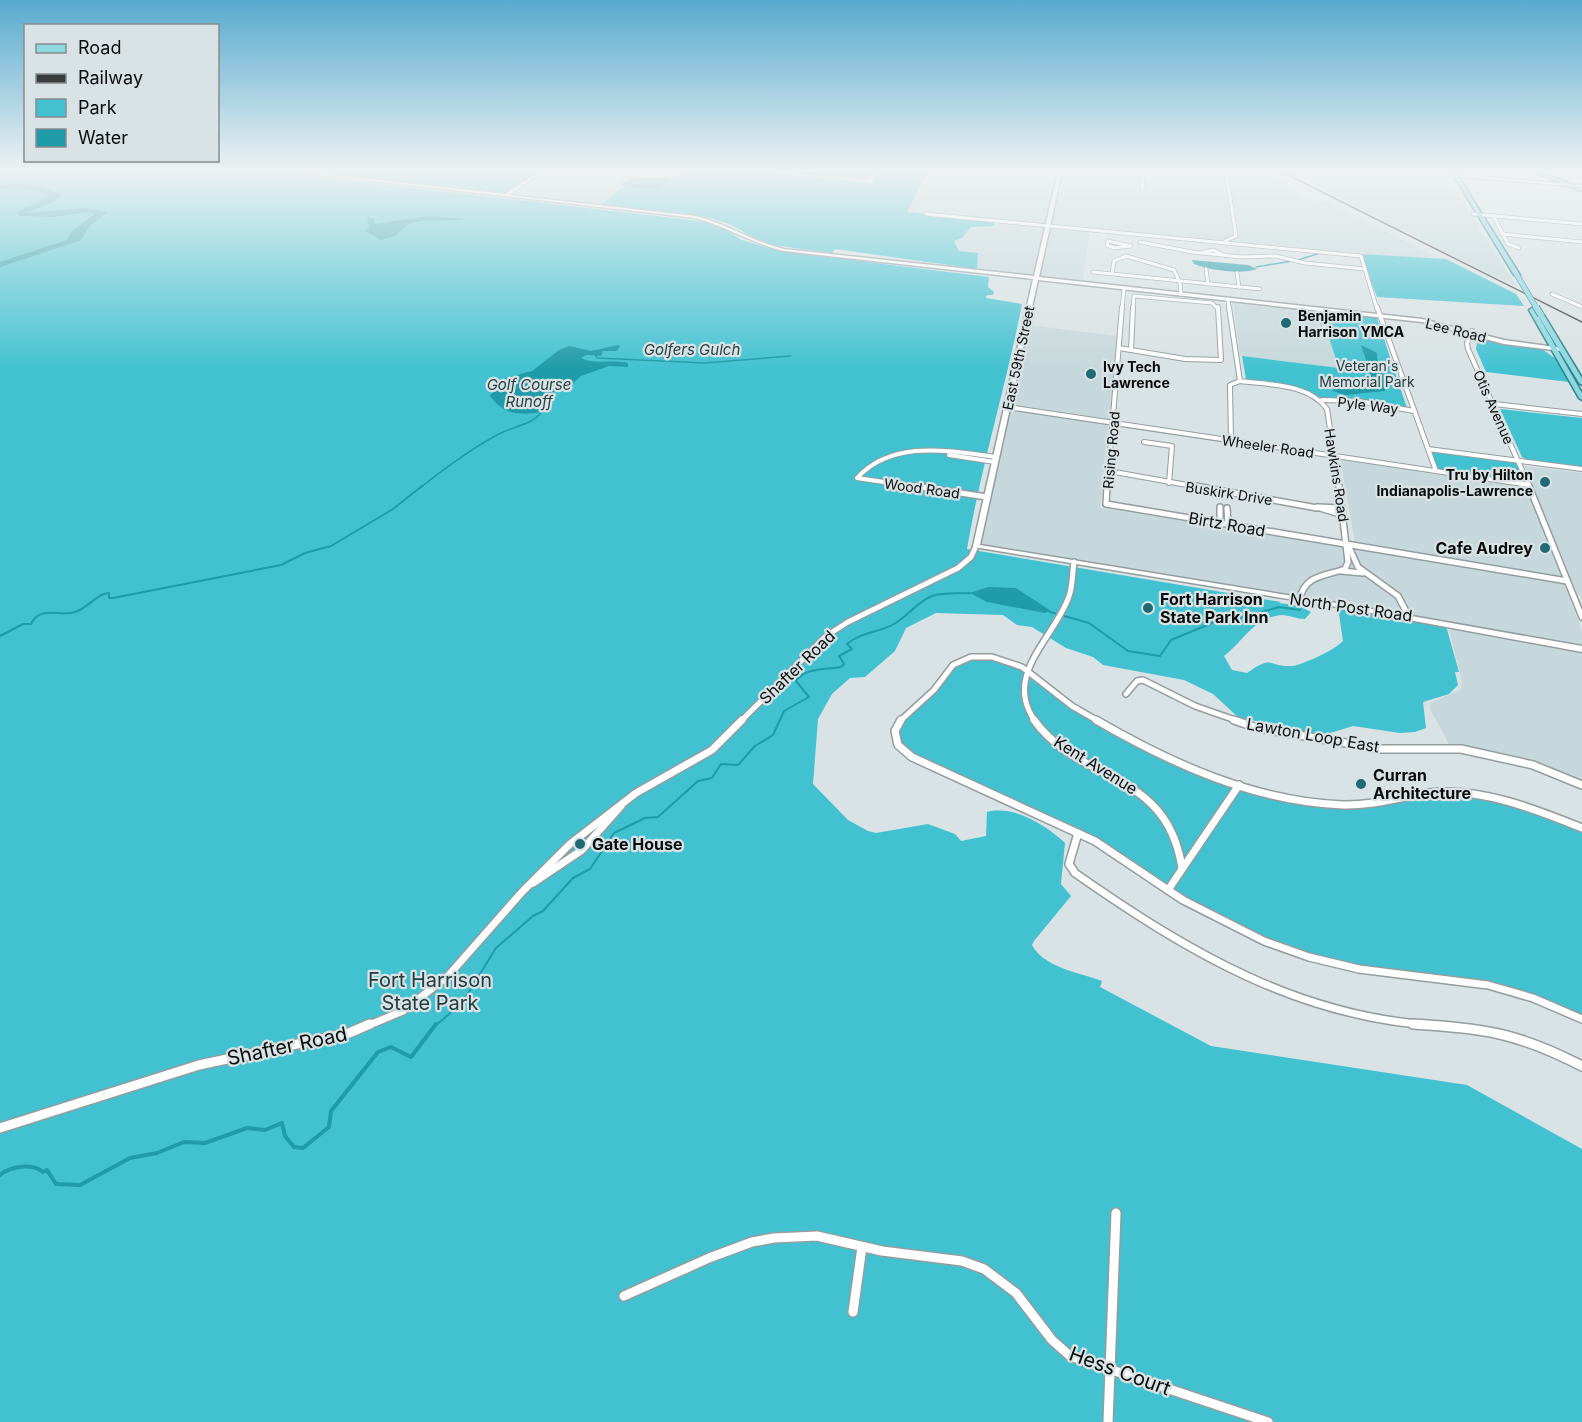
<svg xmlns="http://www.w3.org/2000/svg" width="1582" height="1422" font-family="Inter,sans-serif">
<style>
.built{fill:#c6d8db}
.green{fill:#42c2d1}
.water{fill:#1f9ba9}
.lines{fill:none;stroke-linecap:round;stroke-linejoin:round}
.stream-far2{stroke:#1f9ba9;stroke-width:1.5}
.stream-far1{stroke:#1f9ba9;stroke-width:2}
.stream{stroke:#1f9ba9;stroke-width:4}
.street-far4-casing{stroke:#949d9e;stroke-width:4.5}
.street-far3-casing{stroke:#949d9e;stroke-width:6}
.street-far2-casing{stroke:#949d9e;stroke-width:8}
.street-far1-casing{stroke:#949d9e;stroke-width:10}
.street-casing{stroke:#949d9e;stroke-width:12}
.secondary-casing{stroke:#949d9e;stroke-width:3}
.primary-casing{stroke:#2b8089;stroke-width:3}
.street-far4{stroke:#fff;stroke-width:3}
.street-far3{stroke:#fff;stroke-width:4}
.street-far2{stroke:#fff;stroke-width:5}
.street-far1{stroke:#fff;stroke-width:7}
.street{stroke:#fff;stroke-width:9}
.secondary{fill:#fff;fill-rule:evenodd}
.primary{fill:#8bd8e1;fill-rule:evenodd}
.rail{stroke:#383c3d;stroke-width:1.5}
.primary-bridge-far1-casing{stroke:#2b8089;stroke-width:6;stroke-linecap:butt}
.primary-bridge-casing{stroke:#2b8089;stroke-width:8;stroke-linecap:butt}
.primary-bridge-far1{stroke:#8bd8e1;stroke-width:4.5}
.primary-bridge{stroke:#8bd8e1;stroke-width:6}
.poi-dot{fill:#206a74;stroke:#d9e2e4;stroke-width:2}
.labels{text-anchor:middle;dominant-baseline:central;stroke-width:4.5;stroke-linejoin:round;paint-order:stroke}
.far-poi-label{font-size:14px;font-weight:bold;fill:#090c0c;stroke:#d9e2e4;text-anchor:start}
.far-street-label{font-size:14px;fill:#090c0c;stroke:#d9e2e4}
.far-park-label{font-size:14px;fill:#233c3f;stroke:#d9e2e4}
.far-water-label{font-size:15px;font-style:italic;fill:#274043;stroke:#d9e2e4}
.street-label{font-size:16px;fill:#090c0c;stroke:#d9e2e4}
.poi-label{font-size:16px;font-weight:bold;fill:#090c0c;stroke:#d9e2e4;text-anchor:start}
.near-park-label{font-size:20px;fill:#233c3f;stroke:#d9e2e4}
.near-street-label{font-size:20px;fill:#090c0c;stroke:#d9e2e4}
</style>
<rect width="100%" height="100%" fill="#d9e2e4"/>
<g class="built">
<path d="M 546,171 L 691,171 L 672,178 L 621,188 L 601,205 L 513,194 Z"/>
<path d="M 924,171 L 1059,171 L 1033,275 L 977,269 L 978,253 L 959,251 L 953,240 L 962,238 L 971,227 L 994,226 L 906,212 L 929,172 Z"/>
<path d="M 1063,171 L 1264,171 L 1298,188 L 1295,193 L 1304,198 L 1331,203 L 1444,261 L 1050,225 Z"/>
<path d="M 1284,171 L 1443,171 L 1517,287 Z"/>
<path d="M 1048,227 L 1090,231 L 1083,280 L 1039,276 Z"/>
<path d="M 1233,303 L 1321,312 L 1340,368 L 1240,356 Z"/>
<path d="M 1028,325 L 1118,336 L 1110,421 L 1010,406 Z"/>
<path d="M 1010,409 L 1108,423 L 1100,508 L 1356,548 L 1340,458 L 1527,486 L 1582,631 L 1582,783 L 1538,766 L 1449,744 L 1430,709 L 1430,703 L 1460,690 L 1462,682 L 1447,621 L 981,544 Z"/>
<path d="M 1524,466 L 1582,473 L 1582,597 L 1578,595 Z"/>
</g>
<g class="green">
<path d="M 0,171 L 270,171 L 699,221 L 716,224 L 742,240 L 779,251 L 989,277 L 988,287 L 994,292 L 993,295 L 987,295 L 986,298 L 1022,304 C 1006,386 981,466 967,549 L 1281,602 L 1278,603 L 1297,605 L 1311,612 L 1305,619 C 1297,619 1289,615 1281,615 C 1253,618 1243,642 1224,656 L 1232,670 L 1247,673 C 1274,654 1267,667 1292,666 C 1303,665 1336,649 1343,641 L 1338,607 L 1446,626 L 1459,672 L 1455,672 L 1458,685 L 1449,694 L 1423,702 L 1426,728 L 1415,732 L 1400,733 L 1353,726 L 1327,734 L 1311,733 L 1238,717 L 1213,694 L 1184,680 L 1103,665 L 1093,657 L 1066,648 L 1032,627 L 1017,625 L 1003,615 L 936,613 L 906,628 L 895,651 L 865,677 L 850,678 L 832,694 L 818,719 L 813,784 L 848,820 L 868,831 L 876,833 L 928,824 L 955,834 L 961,841 L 986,836 L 987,812 C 1014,805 1046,825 1065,843 L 1061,884 L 1071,896 L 1034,941 L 1032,945 C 1043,967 1080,973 1102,981 L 1100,987 L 1211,1046 L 1467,1085 L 1582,1149 L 1582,1422 L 0,1422 Z"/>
<path d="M 301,171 L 538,171 L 505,193 Z"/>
<path d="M 691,171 L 756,171 L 871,183 L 879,171 L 928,172 L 907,212 L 995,222 L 994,226 L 971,227 L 962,238 L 954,241 L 959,251 L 978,253 L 977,269 L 835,249 L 832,253 L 765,244 L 729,224 L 710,218 L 601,205 L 621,188 L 672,178 Z"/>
<path d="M 797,171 L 874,171 L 868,179 L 864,179 L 798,174 Z"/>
<path d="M 1360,254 L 1446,259 L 1516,294 L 1524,306 L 1377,297 Z"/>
<path d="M 1320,311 L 1377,318 L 1407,408 L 1323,399 L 1297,387 L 1246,379 L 1242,356 L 1339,368 Z"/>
<path d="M 1478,336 L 1542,349 L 1556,359 L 1569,382 L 1486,372 L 1476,349 Z"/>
<path d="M 1500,409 L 1582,418 L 1582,468 L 1529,461 L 1522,457 Z"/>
<path d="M 1428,449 L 1519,462 L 1529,485 L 1436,471 Z"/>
<path d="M 975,656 L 1018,664 L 1049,689 L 1137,745 L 1247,788 L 1344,805 L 1430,793 L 1488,797 L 1582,828 L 1582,1019 L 1514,992 L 1309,957 L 1211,917 L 1115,853 L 901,749 L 897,724 L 928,697 L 948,669 Z"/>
</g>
<g class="water">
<path d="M 637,178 L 668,178 L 670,180 L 660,189 L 646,186 L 651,188 L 649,189 L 622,186 L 623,182 Z"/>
<path d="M 17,184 L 37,186 L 62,194 L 55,201 L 27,213 L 84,208 L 108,212 L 89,227 L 81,240 L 0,267 L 0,262 L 67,240 L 72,231 L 95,214 L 88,212 L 54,217 L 19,216 L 17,213 C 25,205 39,206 47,196 L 31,190 L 0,189 L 0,185 Z"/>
<path d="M 429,216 L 466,219 C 440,224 413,212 396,236 L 381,240 L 365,231 L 369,228 L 367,217 L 373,218 L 375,224 Z"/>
<path d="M 1192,260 L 1248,265 L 1257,269 C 1241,275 1209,270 1194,264 Z"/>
<path d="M 618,345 L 620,346 L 617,351 L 603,351 L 601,356 L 586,355 L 581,358 C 594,365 613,359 628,363 L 628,367 L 609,366 L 581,376 L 573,383 L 553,393 L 542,412 C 520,415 505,416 490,396 L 503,379 L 532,371 L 559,350 L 569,346 L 591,351 Z"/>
<path d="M 1361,345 L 1377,353 C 1376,367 1387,377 1385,391 L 1345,395 L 1333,391 L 1335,386 L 1371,388 L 1370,372 Z"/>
<path d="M 988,587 L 1016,588 L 1051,611 L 1045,613 L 987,602 L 970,593 Z"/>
</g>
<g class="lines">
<g class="stream-far2">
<path d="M 1298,260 L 1317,254"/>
<path d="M 1256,267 L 1292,261"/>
<path d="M 595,354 L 597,358 L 705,363 L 791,356"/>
<path d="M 420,488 C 445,468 469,450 497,435 C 513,426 530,426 542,412"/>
</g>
<g class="stream-far1">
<path d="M 1050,612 L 1089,623 L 1128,651 L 1160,656 L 1171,640 L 1224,618 L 1239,618 L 1279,607 L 1300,610"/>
<path d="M 0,636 L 23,624 L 31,624 C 40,605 59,617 75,612 C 86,609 93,598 104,594 L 109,593 L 109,598 L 113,598 L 281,565 L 305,553 L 331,546 L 393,509 L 422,486"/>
<path d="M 435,1026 L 462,1003 L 496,948 L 533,916 L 543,911 L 573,878 L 590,869 L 614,833 L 645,818 L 658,817 L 698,781 L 712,778 L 721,764 L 738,765 L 755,746 L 773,735 L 784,711 L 809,697 L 796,681 C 806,667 826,670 841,667 L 844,664 L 839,656 L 852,649 L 847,644 C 861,632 878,633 894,624 C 907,617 918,601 932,596 C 943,592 959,594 970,593"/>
</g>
<path class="stream" d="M 0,1175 C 11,1166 32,1163 43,1172 L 47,1170 L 56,1184 L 80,1185 L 130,1158 L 157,1153 L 184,1142 L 205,1143 L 247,1128 L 265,1130 L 282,1123 L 285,1136 L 294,1147 L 303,1148 L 329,1127 L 331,1111 L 378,1052 L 391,1047 L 411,1057 L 436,1024"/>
<g class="street-far4-casing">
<g id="street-far4">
<path d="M 1142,190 L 1143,171"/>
<path d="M 926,214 L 1361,256 L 1377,309"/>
<path d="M 1473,214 L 1582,224"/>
<path d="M 1493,215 L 1508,244 L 1519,248"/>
<path d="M 1502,234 L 1582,242"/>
<path d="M 1108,241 L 1131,246 L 1114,248 L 1107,245 Z"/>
<path d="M 1225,241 L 1236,236 L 1226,171"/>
<path d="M 1140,242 L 1192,252 L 1241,257 L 1276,256 L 1305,263 L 1365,269"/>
<path d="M 1204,252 L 1213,250 L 1224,255"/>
<path d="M 1206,269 L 1208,284"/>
<path d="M 1093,272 L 1260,289"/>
<path d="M 1112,273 L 1114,261 L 1126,256 L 1174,270 L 1180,283 L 1181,294"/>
<path d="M 1237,273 L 1239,287"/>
<path d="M 1552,294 L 1582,307"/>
<path d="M 1228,299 L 1229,309"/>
<path d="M 1122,309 L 1124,289"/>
<path d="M 1133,309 L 1134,296 L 1212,303 L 1218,309"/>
</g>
</g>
<g class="street-far3-casing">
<g id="street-far3">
<path d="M 1229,307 L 1240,381 C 1269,385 1308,383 1327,409 L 1339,488"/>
<path d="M 1377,307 L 1436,471"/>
<path d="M 1320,310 L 1326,333"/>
<path d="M 1472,331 L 1467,343 L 1468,349 L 1530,488"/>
<path d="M 1119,348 L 1131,350"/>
<path d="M 1131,350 L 1185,359 L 1221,360 L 1218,307"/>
<path d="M 1131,350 L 1133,307"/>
<path d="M 1322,400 L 1358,401 L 1414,411"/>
<path d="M 1494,404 L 1582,414"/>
<path d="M 1007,407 L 1529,485"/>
<path d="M 1231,441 L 1230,385 L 1240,381"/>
<path d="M 1144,442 L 1172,446 L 1169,483"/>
<path d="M 1428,449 L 1582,469"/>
<path d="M 949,455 L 995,462"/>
<path d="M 1109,471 L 1204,488"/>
<path d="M 924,488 L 857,478 C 893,439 949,451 996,457"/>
<path d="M 1107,488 L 1122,307"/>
</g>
</g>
<g class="street-far2-casing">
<g id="street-far2">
<path d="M 914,486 L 987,497"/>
<path d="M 1107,486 L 1106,504 L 1567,581"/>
<path d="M 1195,486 L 1317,508"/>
<path d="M 1529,486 L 1582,617"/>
<path d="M 1220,507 L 1220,523"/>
<path d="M 1227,508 L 1228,525"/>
<path d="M 1342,508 L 1317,507 L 1343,515"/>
<path d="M 1348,545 L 1358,567 L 1398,596 L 1408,615"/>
<path d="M 1341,571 L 1363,573"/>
<path d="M 1300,600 C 1303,575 1326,576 1345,569 L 1348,562 L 1339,486"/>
<path d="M 1126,694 L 1137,681 L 1143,680 L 1195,706 L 1238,721"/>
<path d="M 741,721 L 826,636 L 848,622 L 958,568 L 971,557 L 976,546"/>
<path d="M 900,721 L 934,690 L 953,665 L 971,657 L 992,657 L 1022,667 L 1072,706 L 1098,721"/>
<path d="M 1035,721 C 1003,676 1052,640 1068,599 C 1073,588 1072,574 1074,562"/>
</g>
</g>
<g class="street-far1-casing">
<g id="street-far1">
<path d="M 901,720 L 895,731 L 898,745 L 912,757 L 1095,841 L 1183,900 L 1264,941 L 1309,957 L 1359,969 L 1488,985 L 1533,998 L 1582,1019"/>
<path d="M 1034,720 C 1081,785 1167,769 1182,868"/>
<path d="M 1096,720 C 1170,763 1255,802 1343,805 C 1372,806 1399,797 1428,793 C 1480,787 1535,809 1582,828"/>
<path d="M 1234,720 L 1257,728 L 1381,749 L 1461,749 L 1533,765 L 1582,785"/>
<path d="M 1078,833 L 1069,864 L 1075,873 C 1188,952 1300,1019 1442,1026"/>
<path d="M 533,883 L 582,850 L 621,806"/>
<path d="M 1168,890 L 1239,785"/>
<path d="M 367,1026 L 403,1011 L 448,976 L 522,892 L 570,844 L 636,793 L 712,750 L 742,720"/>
</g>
</g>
<g class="street-casing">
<g id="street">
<path d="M 1413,1024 C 1485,1029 1516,1032 1582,1066"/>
<path d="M 0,1128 L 199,1065 L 349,1033 L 370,1024"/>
<path d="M 624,1296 L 709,1258 L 752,1242 L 774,1238 L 817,1236 L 882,1251 L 962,1261 L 984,1269 L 1016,1293 L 1052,1340 L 1070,1356 L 1268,1422"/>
<path d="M 853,1312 L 862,1247"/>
<path d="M 1108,1422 L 1116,1213"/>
</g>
</g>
<g class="secondary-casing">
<g id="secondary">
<path d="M 287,171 L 296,171 L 505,194 L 540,171 L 544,171 L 509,195 L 695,216 C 726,223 753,242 784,249 L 1034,276 L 1058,171 L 1062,171 L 1039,277 L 1422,319 L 1504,340 L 1563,348 L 1563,350 L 1561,351 L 1504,344 L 1422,322 L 1038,280 L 980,545 L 1355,606 L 1582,646 L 1582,652 L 1355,610 L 974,547 L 973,546 L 1033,279 L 784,251 C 753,244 726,226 695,218 Z"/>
<path d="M 1449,174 L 1582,185 L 1582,187 L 1450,176 Z"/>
</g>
</g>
<g class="primary-casing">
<g id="primary">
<path d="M 1451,171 L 1455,171 L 1520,275 L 1519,276 L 1514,275 Z"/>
<path d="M 1532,171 L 1537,171 L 1582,188 L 1582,191 Z"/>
<path d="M 1532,308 L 1535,310 L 1582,393 L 1582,400 L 1579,398 L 1529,310 Z"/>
<path d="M 1541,313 L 1544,315 L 1582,378 L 1582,385 L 1579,383 L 1538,315 Z"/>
</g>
</g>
<use href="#street-far4" class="street-far4"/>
<use href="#street-far3" class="street-far3"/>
<use href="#street-far2" class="street-far2"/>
<use href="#street-far1" class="street-far1"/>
<use href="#street" class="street"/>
<use href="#secondary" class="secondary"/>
<use href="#primary" class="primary"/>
<path class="rail" d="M 1280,171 L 1582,322"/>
<g class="primary-bridge-far1-casing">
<path id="primary-bridge-far1" d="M 1517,275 L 1537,309"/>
</g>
<g class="primary-bridge-casing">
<path id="primary-bridge" d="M 1536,307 L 1541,315"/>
</g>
<use href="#primary-bridge-far1" class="primary-bridge-far1"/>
<use href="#primary-bridge" class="primary-bridge"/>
</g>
<linearGradient id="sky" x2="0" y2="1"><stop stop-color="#57aacf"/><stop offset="0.46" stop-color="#eef2f3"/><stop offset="1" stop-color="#eef2f3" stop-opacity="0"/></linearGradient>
<rect width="1582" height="370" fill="url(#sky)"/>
<g class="poi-dot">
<circle cx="1286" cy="323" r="6"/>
<circle cx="1091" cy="374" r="6"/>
<circle cx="1545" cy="482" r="6"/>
<circle cx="1545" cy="548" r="6"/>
<circle cx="1148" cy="608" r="6"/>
<circle cx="1361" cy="784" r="6"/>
<circle cx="580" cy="844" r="6"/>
</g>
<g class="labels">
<g class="far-poi-label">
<text x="1298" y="315">Benjamin<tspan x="1298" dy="16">Harrison YMCA</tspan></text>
<text x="1103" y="366">Ivy Tech<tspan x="1103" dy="16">Lawrence</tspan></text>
<text x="1533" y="474" text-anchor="end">Tru by Hilton<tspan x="1533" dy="16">Indianapolis-Lawrence</tspan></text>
</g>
<g class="far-street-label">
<text transform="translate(1456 330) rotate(14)">Lee Road</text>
<text transform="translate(1018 358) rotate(-78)">East 59th Street</text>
<text transform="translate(1368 405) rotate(7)">Pyle Way</text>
<text transform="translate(1494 407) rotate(66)">Otis Avenue</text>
<text transform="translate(1268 446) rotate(8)">Wheeler Road</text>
<text transform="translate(1111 450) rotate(-85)">Rising Road</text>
<text transform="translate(1337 475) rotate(81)">Hawkins Road</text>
<text transform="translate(922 488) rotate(8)">Wood Road</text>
<text transform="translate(1229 493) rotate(9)">Buskirk Drive</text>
</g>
<g class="far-park-label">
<text x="1367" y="365">Veteran's<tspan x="1367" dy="16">Memorial Park</tspan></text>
</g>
<g class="far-water-label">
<text x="692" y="349">Golfers Gulch</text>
<text x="529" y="384">Golf Course<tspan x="529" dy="17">Runoff</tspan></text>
</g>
<g class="street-label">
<text transform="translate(1227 524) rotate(10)">Birtz Road</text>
<text transform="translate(1351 607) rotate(8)">North Post Road</text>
<text transform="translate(797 667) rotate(-44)">Shafter Road</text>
<text transform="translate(1313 735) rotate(10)">Lawton Loop East</text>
<text transform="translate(1096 765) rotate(32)">Kent Avenue</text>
</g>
<g class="poi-label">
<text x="1533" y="548" text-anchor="end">Cafe Audrey</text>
<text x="1160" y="599">Fort Harrison<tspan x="1160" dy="18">State Park Inn</tspan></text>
<text x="1373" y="775">Curran<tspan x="1373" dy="18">Architecture</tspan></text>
<text x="592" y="844">Gate House</text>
</g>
<g class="near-park-label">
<text x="430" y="980">Fort Harrison<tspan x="430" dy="23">State Park</tspan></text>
</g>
<g class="near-street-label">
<text transform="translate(287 1046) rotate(-12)">Shafter Road</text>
<text transform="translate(1120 1371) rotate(20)">Hess Court</text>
</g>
</g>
<rect x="24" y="24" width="195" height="138" fill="#d9e2e4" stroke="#868c8e" stroke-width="1.5"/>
<rect x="36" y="44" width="30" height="9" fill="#8bd8e1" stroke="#868c8e" stroke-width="1.5"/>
<text x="78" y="54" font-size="18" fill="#090c0c">Road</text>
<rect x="36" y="74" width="30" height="9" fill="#383c3d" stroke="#868c8e" stroke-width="1.5"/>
<text x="78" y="84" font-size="18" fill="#090c0c">Railway</text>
<rect x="36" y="99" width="30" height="18" fill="#42c2d1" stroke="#868c8e" stroke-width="1.5"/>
<text x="78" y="114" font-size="18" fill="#090c0c">Park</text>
<rect x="36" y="129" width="30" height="18" fill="#1f9ba9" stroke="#868c8e" stroke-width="1.5"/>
<text x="78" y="144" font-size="18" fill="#090c0c">Water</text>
</svg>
